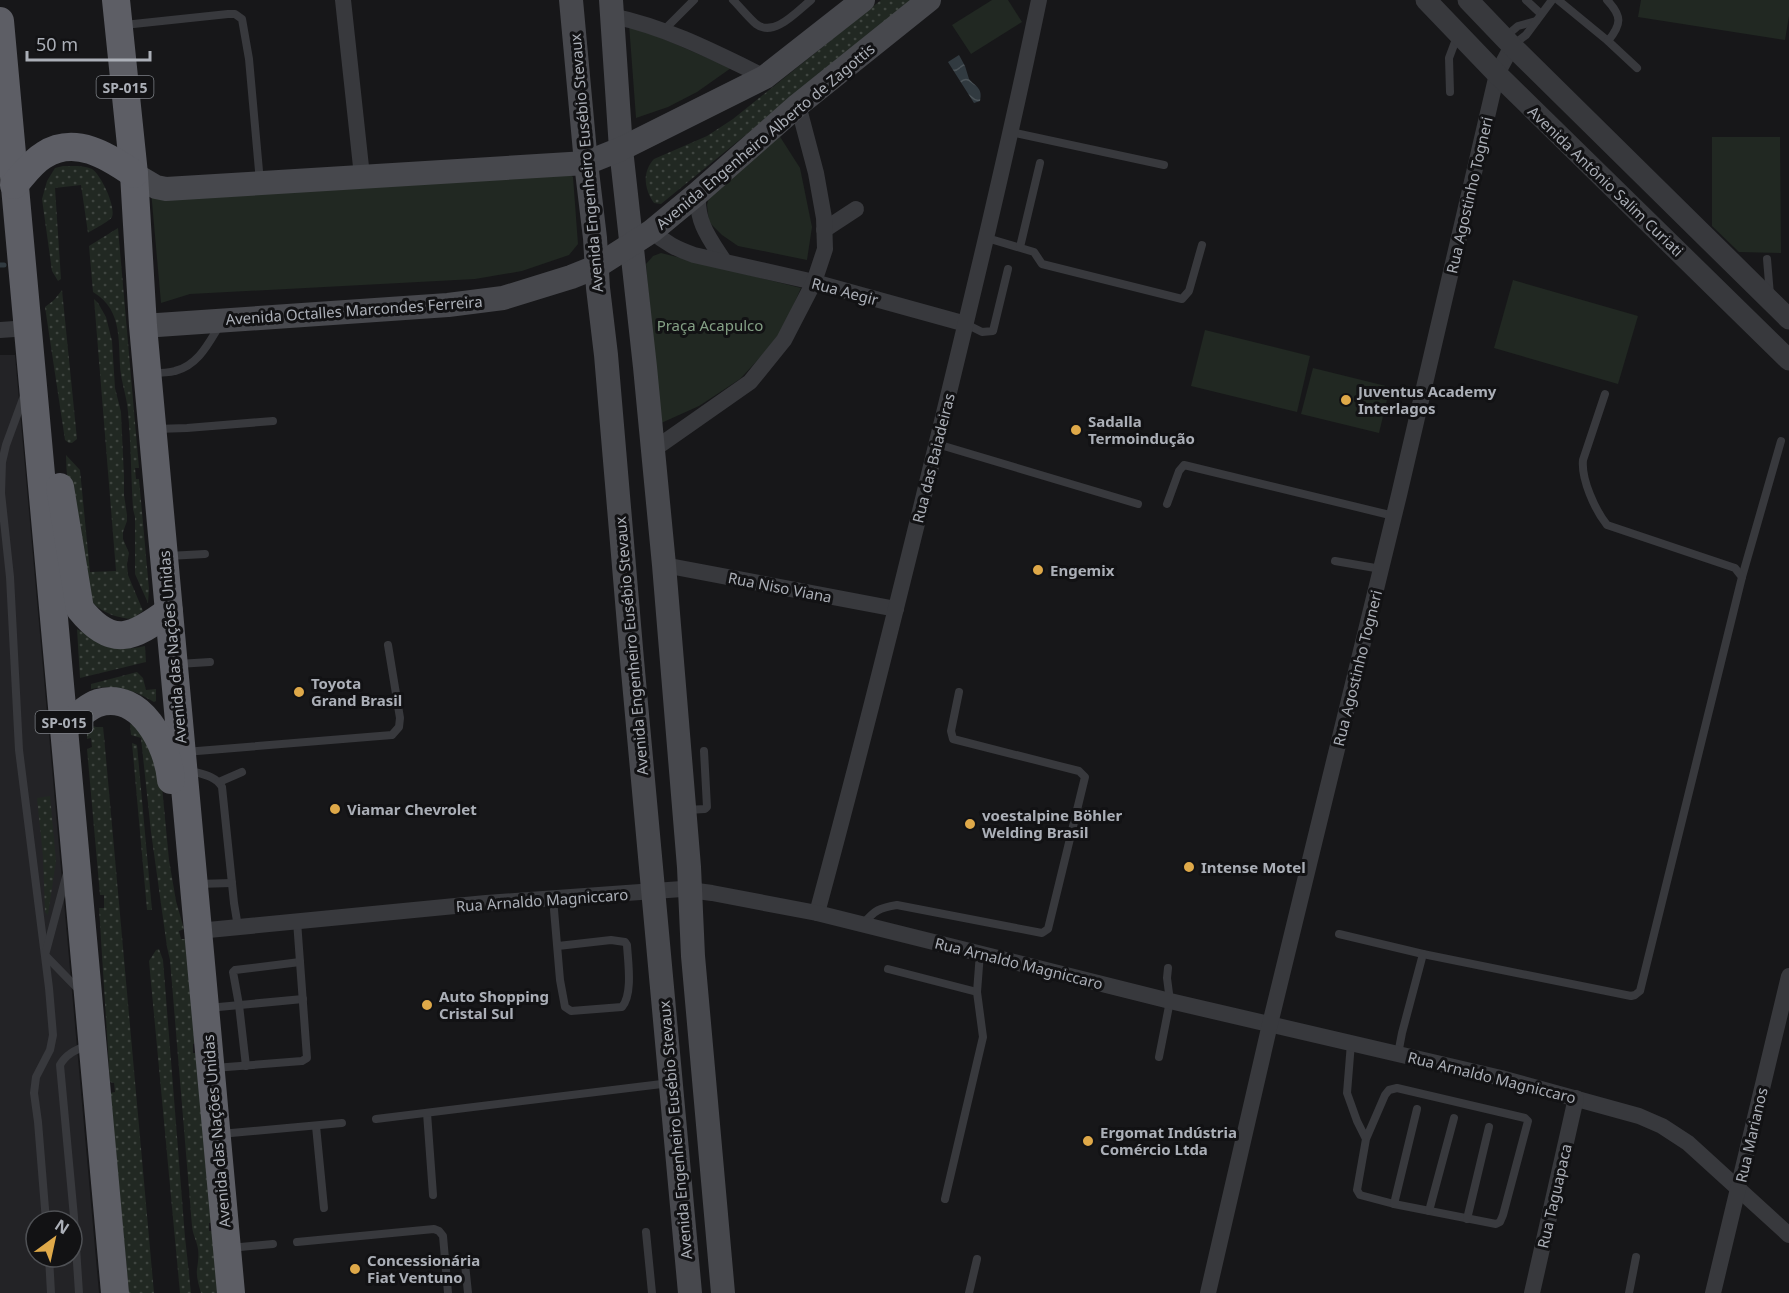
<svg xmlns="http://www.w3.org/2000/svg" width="1789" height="1293" font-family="'Noto Sans',sans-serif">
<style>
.built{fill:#232326;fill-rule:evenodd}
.grass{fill:url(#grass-dots)}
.park{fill:#212822}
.water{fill:url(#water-waves)}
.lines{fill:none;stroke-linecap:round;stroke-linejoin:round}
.stream{stroke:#313a40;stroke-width:5}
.service{stroke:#38393d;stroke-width:8}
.minor{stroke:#38393d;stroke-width:16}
.tertiary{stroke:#38393d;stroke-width:21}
.secondary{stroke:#47484d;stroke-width:24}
.trunk{stroke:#5d5e65;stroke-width:28}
.poi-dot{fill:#dfa949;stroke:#121214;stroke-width:2}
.labels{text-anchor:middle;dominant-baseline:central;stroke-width:6;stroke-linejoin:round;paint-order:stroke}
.shield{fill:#121214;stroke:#7d8086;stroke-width:1.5}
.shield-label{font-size:14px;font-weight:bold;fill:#abafb7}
.street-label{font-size:15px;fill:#abafb7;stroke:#121214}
.park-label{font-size:15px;fill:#84a085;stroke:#121214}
.poi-label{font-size:15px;font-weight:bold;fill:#abafb7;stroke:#121214;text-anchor:start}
</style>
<defs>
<pattern id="grass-dots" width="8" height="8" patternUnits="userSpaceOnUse" patternTransform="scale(1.5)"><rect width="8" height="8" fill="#212822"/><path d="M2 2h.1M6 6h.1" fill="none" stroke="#3f4540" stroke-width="1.8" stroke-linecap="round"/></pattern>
<pattern id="water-waves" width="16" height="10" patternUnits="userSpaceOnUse" patternTransform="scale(1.5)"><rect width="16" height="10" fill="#313a40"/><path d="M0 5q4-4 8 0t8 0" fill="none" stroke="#4c5459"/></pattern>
</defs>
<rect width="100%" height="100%" fill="#171719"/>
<path class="built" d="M 0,355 L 15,355 L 99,1293 L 0,1293 ZM 36,1221 L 72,1221 L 72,1257 L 36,1257 Z"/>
<g class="grass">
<path d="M 881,0 L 911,0 L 661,204 L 654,203 C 644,189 642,172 654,159 L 707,136 L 733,119 Z"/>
<path d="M 63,166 C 72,166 84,165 92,169 C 101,175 116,206 112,217 C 110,221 92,230 88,233 L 81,185 L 55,188 L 61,279 L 58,281 L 52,271 L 42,199 L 47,181 L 55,168 Z"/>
<path d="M 118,228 L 139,468 L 135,468 L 136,479 L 139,479 L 149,589 L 148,603 L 135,574 L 135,517 L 133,509 C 131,476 131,444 128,412 C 127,399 123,387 121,375 C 117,345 125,311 93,292 L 89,246 Z"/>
<path d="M 62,290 L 77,439 L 72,443 L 69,443 L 65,440 L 45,307 L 54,300 Z"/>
<path d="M 94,299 L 98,303 L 106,317 L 112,341 L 115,388 L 121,412 L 124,477 L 124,495 L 127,515 L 127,521 L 123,532 L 123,539 L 129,553 L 127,564 L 128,575 L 143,611 L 132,619 C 74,614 76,565 72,520 C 70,498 66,476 66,455 L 80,470 L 90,572 L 116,571 Z"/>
<path d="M 77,629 C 101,643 116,653 145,646 L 146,662 L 80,678 Z"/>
<path d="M 137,672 L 143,678 L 146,690 L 156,689 L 156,701 L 154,702 C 134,690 115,684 91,689 L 91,684 Z"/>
<path d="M 130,724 L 140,728 L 161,776 L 169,860 L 176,901 L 184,929 L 179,931 L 181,939 L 186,939 L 196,1043 L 193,1044 L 193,1053 L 198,1053 L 213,1223 L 209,1223 L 209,1231 L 214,1231 L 219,1293 L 201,1293 C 199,1286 196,1277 197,1269 C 198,1262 199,1256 198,1249 C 197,1241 193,1236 192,1226 L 170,960 L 167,947 L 151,832 L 141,738 L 131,735 Z"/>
<path d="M 90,725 L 96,727 L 103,727 L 104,736 L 154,1293 L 129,1293 L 110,1093 L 115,1092 L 114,1083 L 110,1082 L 99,908 L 104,908 L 104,895 L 100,895 L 87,749 L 92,747 L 91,738 L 87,739 L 87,732 Z"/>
<path d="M 132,743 L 137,745 L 152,910 L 147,910 Z"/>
<path d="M 50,796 L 56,861 L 48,915 L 45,912 L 43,857 L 37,798 Z"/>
<path d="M 159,949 L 163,960 L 185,1237 L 191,1293 L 180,1293 L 149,961 L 156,950 Z"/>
</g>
<g class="park">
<path d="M 992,0 L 1008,0 L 1022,22 L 971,54 L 952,25 Z"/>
<path d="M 1641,0 L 1789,0 L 1789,16 L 1785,40 L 1638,17 Z"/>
<path d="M 629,24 L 731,68 L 697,92 L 668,107 L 636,118 Z"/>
<path d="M 777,132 L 800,168 L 812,227 L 807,260 L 738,246 L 722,235 L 709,222 L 707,205 L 711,189 Z"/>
<path d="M 1712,137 L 1780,137 L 1781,253 L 1739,252 L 1712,226 Z"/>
<path d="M 562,168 L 573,177 L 578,244 L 569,255 L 522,271 L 475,279 L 190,294 L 161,303 L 151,191 Z"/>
<path d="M 661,253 L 801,288 L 780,336 L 740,379 L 699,406 L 659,424 L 646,264 L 653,256 Z"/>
<path d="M 1513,280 L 1638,316 L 1618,384 L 1494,348 Z"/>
<path d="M 1205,330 L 1310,356 L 1297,412 L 1191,386 Z"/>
<path d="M 1313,368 L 1390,387 L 1379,433 L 1301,414 Z"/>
</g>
<path class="water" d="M 959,55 L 965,66 L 969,79 C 976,87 983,88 980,101 L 974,103 L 948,62 Z"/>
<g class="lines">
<path class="stream" d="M 0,265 L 4,265"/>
<g class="service">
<path d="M 733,0 C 741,8 748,17 756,24 C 774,38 797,11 811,0"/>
<path d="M 1526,0 L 1541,14"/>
<path d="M 1558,0 L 1608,41 L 1637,68"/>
<path d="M 1607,0 C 1622,16 1622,24 1608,41"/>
<path d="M 124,25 L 228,14 L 235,14 L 242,19 L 249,59 L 260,182"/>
<path d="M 663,31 L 694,0"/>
<path d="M 1505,37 L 1518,26 L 1536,21"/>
<path d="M 1513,45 L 1526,35 L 1552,0"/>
<path d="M 1450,92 L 1449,58 L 1458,34"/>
<path d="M 1011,132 L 1164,165"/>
<path d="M 987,238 L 1034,252 L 1042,264 L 1182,299 L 1189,291 L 1202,245"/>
<path d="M 1020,247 L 1040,163"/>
<path d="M 1767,259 L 1770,295"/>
<path d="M 966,324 L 982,332 L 993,331 L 1008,269"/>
<path d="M 151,373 C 159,373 168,373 175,371 C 199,365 209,342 221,323"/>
<path d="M 24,396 L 6,445 L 2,462 L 1,493 L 10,577 L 19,750 L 49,988 L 53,1035 L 50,1050 L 36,1077 L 34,1093 L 38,1122 L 46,1221"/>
<path d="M 156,429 L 187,428 L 273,421"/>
<path d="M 937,444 L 1138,504"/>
<path d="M 1167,504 L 1179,471 L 1184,465 L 1394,516"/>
<path d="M 168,556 L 205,554"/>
<path d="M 1335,561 L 1381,569"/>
<path d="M 1742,577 L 1781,441"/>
<path d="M 178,664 L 210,662"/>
<path d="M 185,752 L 392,735 L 399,727 L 400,718 L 388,645"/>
<path d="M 188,770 C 200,774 215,775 222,787 L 234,903 L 238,927"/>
<path d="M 219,782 L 242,772"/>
<path d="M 687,810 L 705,809 L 707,807 L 704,751"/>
<path d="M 67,873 L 45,955 L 79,990"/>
<path d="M 197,884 L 232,883"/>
<path d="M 553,898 L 560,980 L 565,1007 L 571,1011 L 622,1007 C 633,994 628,962 627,945 L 625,942 L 611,940 L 558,946"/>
<path d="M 863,924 C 875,910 879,908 897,905 L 1042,933 L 1048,929 L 1085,777 L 1079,771 L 953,739 L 951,731 L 959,692"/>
<path d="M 1339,934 L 1423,954"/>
<path d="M 888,969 L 977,992"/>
<path d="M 208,1008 L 303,999"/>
<path d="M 1351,1043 L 1347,1093 L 1357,1121 L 1366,1139 L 1357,1190 L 1360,1195 L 1394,1204 L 1496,1224 L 1500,1222 L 1503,1215 L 1528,1121 L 1525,1118 L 1397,1088 L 1389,1090 L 1385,1095 L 1366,1139"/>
<path d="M 1398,1054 L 1402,1033 L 1423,954 L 1631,996 L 1635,995 L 1640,991 L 1742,577 L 1735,568 L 1607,525 C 1595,510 1581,479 1583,460 L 1605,394"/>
<path d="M 1159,1057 L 1170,1001 L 1167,978 L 1168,968"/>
<path d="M 246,1066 L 239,1005 L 233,972 L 235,970 L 300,962"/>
<path d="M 214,1068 L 302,1061 L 307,1058 L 297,921"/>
<path d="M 427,1113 L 433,1195"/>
<path d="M 376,1119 L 670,1083"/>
<path d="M 316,1126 L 324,1208"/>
<path d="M 220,1134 L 342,1123"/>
<path d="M 945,1199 L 983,1037 L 977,992 L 980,953"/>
<path d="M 1394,1204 L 1417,1109"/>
<path d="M 1429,1211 L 1454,1118"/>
<path d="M 1467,1219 L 1489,1127"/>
<path d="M 646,1232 L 652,1293"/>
<path d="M 297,1242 L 434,1229 L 439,1231 L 443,1236 L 448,1293"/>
<path d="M 230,1248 L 273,1244"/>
<path d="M 49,1257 L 51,1293"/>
<path d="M 465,1264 L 468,1293"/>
<path d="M 79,1293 L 74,1217 L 60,1065 C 66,1054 76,1050 87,1045"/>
<path d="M 969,1293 L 977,1259"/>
<path d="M 1629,1293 L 1636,1257"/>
</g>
<g class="minor">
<path d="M 343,0 L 362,176"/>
<path d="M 612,16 C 666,27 716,53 765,77"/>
<path d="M 698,193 C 696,222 709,238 724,261"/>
<path d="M 824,230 L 856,209"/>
<path d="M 652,231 C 665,243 677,249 694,255 L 814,282 L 966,324"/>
<path d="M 0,330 L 29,328"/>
<path d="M 653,450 L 750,382 L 784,340 L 814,282 L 825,249 L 824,218 L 816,173 L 798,105"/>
<path d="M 664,565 L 896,609"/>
<path d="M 817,913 C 859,758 898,602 936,446 C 972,298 1008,150 1039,0"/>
<path d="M 198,931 L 486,903 L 682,889 L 712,893 L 817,913 L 1170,1001 L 1501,1078 L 1639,1116 L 1662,1126 L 1688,1143 L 1789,1235"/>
<path d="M 1208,1293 L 1270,1024 L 1399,495 L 1497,74 L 1512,46"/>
<path d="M 1532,1293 L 1576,1098"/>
<path d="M 1713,1293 L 1789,976"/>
</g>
<g class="tertiary">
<path d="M 1426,0 L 1497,74 L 1789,360"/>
<path d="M 1468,0 L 1512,46 L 1789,319"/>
</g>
<g class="secondary">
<path d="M 571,0 L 586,163 L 595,238 L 598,288 L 606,355 L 632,660 L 690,1293"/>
<path d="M 611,0 L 621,149 L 645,367 L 664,565 L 689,867 L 693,956 L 723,1293"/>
<path d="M 134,174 L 156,187 L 166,189 L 586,163 L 621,149 L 765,77 L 863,0"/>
<path d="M 143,326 L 448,305 L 503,298 L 571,277 L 596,267 L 652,231 L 698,193 L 798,105 L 929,0"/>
</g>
<g class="trunk">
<path d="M 116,0 L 134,174 L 143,326 L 231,1293"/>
<path d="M 0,21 L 115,1293"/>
<path d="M 14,185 C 23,175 32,162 44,155 C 75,135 108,156 134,174"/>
<path d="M 60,487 L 80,609 C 112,649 133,638 169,611"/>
<path d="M 64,728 C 74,720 86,707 98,703 C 141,690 168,745 171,780"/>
</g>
</g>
<g class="poi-dot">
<circle cx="1346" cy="400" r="6"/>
<circle cx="1076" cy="430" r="6"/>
<circle cx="1038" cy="570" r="6"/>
<circle cx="299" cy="692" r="6"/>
<circle cx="335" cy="809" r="6"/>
<circle cx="970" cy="824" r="6"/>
<circle cx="1189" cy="867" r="6"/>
<circle cx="427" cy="1005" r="6"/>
<circle cx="1088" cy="1141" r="6"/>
<circle cx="355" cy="1269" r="6"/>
</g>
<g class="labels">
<g class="shield">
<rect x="96.5" y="76" width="57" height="22" rx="4.5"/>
<rect x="35.5" y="711" width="57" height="22" rx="4.5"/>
</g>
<g class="shield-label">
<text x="125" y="87">SP-015</text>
<text x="64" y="722">SP-015</text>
</g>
<g class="street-label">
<text transform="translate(765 136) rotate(-40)">Avenida Engenheiro Alberto de Zagottis</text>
<text transform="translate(586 163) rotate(-95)">Avenida Engenheiro Eusébio Stevaux</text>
<text transform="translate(1606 181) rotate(44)">Avenida Antônio Salim Curiati</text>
<text transform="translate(1469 195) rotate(-77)">Rua Agostinho Togneri</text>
<text transform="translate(845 291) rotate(15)">Rua Aegir</text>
<text transform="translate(354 310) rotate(-4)">Avenida Octalles Marcondes Ferreira</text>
<text transform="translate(933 458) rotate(-76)">Rua das Baiadeiras</text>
<text transform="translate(780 587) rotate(11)">Rua Niso Viana</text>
<text transform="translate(631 646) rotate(-95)">Avenida Engenheiro Eusébio Stevaux</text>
<text transform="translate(172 647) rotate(-95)">Avenida das Nações Unidas</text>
<text transform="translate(1357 668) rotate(-76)">Rua Agostinho Togneri</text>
<text transform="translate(542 900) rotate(-4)">Rua Arnaldo Magniccaro</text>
<text transform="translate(1019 963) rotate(14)">Rua Arnaldo Magniccaro</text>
<text transform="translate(1492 1077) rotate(14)">Rua Arnaldo Magniccaro</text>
<text transform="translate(675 1130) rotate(-95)">Avenida Engenheiro Eusébio Stevaux</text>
<text transform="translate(216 1131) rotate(-95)">Avenida das Nações Unidas</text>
<text transform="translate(1751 1135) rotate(-77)">Rua Marianos</text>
<text transform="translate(1554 1196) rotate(-77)">Rua Taguapaca</text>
</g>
<g class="park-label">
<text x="710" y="325">Praça Acapulco</text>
</g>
<g class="poi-label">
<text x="1358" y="391">Juventus Academy<tspan x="1358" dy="17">Interlagos</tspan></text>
<text x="1088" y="421">Sadalla<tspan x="1088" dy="17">Termoindução</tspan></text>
<text x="1050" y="570">Engemix</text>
<text x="311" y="683">Toyota<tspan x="311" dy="17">Grand Brasil</tspan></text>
<text x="347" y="809">Viamar Chevrolet</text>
<text x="982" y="815">voestalpine Böhler<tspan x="982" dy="17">Welding Brasil</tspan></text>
<text x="1201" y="867">Intense Motel</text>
<text x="439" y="996">Auto Shopping<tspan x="439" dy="17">Cristal Sul</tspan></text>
<text x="1100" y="1132">Ergomat Indústria<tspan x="1100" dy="17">Comércio Ltda</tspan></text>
<text x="367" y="1260">Concessionária<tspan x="367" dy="17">Fiat Ventuno</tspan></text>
</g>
</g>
<g transform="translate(54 1239) rotate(33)"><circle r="28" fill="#121214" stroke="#4f5155" stroke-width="1.5"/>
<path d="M0-4.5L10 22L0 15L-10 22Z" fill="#dfa949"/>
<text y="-9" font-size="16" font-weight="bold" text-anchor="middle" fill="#abafb7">N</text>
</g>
<path d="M27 51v9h123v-9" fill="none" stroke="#abafb7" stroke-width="3"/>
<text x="36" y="51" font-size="18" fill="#abafb7" stroke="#121214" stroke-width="4.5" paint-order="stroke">50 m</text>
</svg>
